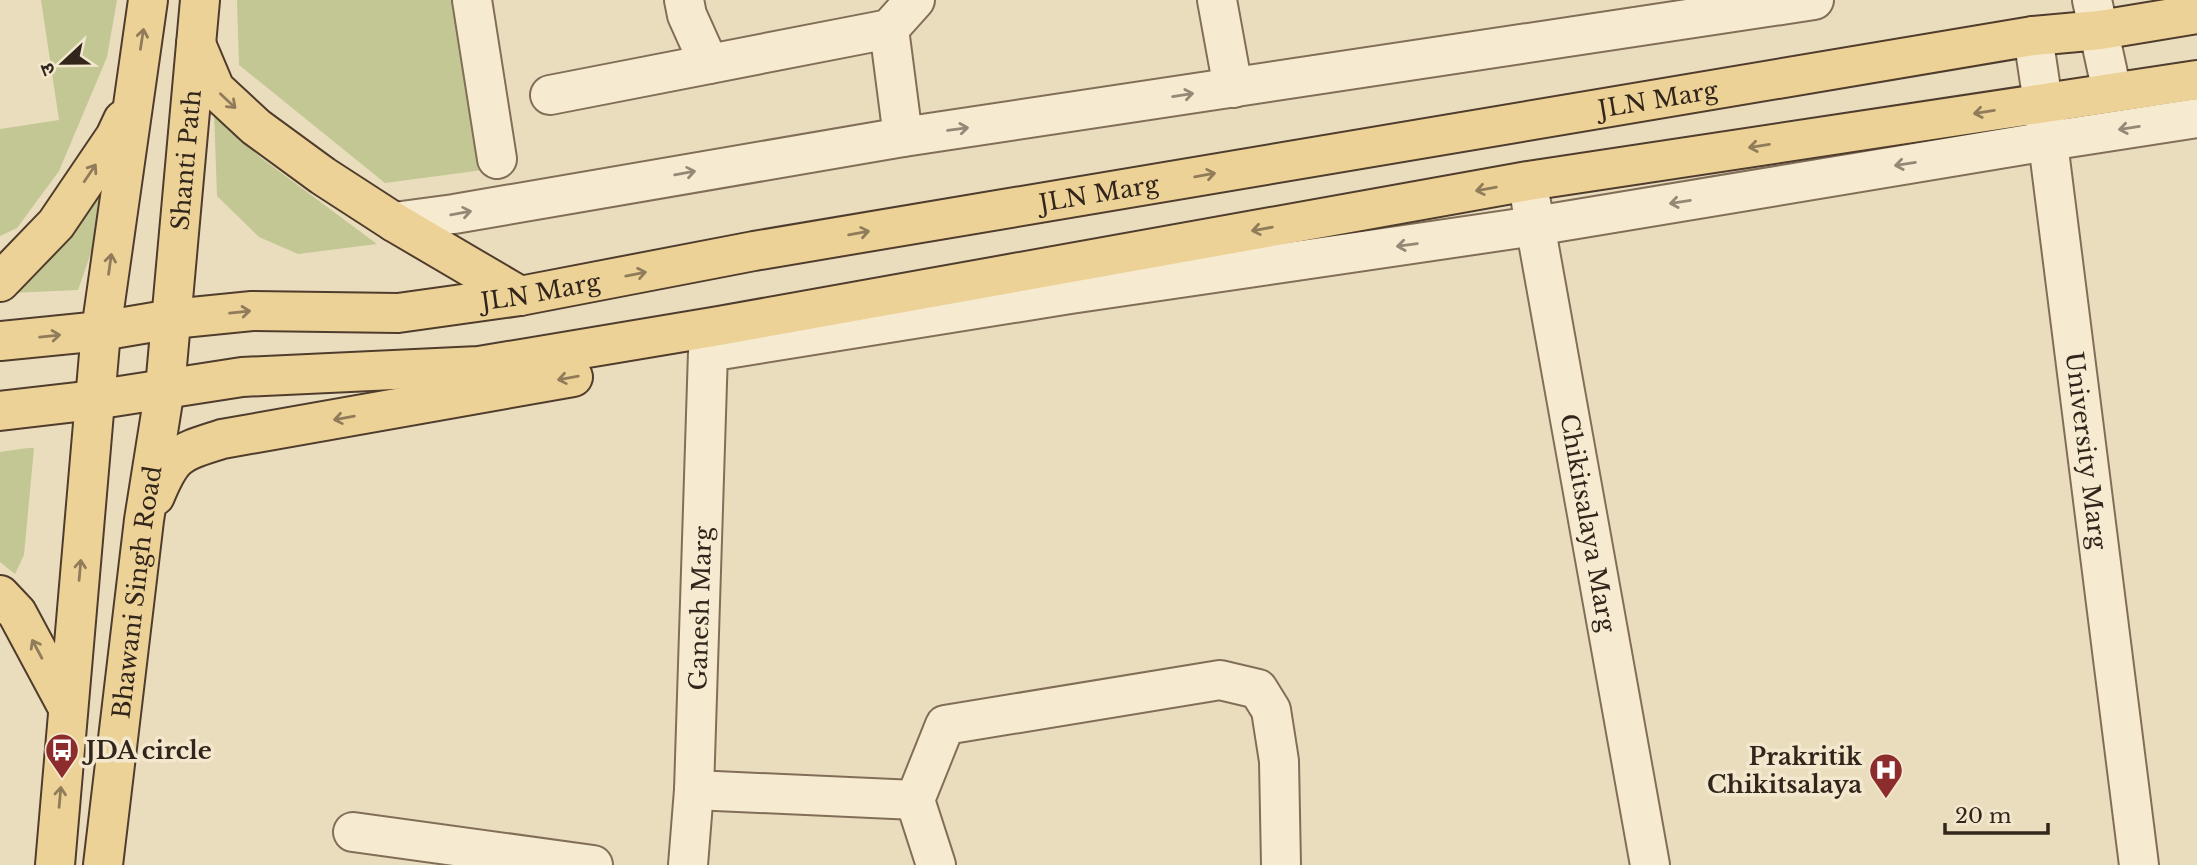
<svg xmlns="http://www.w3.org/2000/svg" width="2197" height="865" font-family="'Libre Baskerville','Noto Sans Devanagari',serif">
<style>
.green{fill:#c2c793}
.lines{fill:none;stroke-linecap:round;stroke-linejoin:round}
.minor-casing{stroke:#826e58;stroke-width:42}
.major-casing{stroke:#4f3c2c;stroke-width:42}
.minor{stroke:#f6ebd1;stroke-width:38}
.major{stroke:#edd297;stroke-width:38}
.oneway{stroke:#907c5a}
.oneway2{stroke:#948876}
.labels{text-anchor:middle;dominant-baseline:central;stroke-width:7;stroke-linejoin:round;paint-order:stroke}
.street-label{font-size:24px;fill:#32261c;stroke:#f3e8cd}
.poi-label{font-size:24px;font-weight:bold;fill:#32261c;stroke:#f3e8cd;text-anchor:start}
</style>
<rect width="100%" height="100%" fill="#eaddbe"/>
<g class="green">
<path d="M 41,0 L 117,0 L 107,57 L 59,171 L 17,228 L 0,236 L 0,129 L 59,120 Z"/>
<path d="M 237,0 L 455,0 L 483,170 L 385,183 L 239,65 Z"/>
<path d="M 214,111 L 260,157 L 377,244 L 298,254 L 259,237 L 217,196 Z"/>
<path d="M 106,172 L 116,181 L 78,290 L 11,293 Z"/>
<path d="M 28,448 L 34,448 L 24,555 L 15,574 L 0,562 L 0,452 Z"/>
</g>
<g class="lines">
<g class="minor-casing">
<g id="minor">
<path d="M 472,0 L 497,159"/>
<path d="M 684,0 L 687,15 L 709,64"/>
<path d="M 1217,0 L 1233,88"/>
<path d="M 2092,0 L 2112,92"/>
<path d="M 889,29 L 903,137"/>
<path id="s1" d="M 2033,36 L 2043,103 L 2139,865"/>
<path d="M 550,95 L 889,29 L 915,0"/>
<path id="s2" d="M 1531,202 L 1650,865"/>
<path d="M 394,222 L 454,214 L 903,137 L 1814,0"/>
<path d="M 694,790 L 915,800"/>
<path d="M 353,832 L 593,865"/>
<path id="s3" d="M 688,865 L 694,790 L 708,352 L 1070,294 L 1535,226 L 2048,141 L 2197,118"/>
<path d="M 936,865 L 915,800 L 945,725 L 1220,680 L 1258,689 L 1271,710 L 1279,761 L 1281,865"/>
</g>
</g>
<g class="major-casing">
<g id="major">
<path d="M 196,44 L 215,89 L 256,127 L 323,176 L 394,222 L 520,296"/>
<path d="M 0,282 L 56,224 L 115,137 L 123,120"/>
<path id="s4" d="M 0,341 L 101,331 L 172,319 L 252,311 L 398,313 L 520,296 L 754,251 L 2033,36 L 2100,30 L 2197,14"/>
<path d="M 0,411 L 94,400 L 242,377 L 479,366 L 719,326 L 1528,181 L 2197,80"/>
<path d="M 155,496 C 173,452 179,453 222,439 L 573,377"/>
<path d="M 0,595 L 17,613 L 68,708"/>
<path d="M 55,865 L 101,331 L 148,0"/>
<path id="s5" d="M 103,865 L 144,520 L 165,388 L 200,0"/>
</g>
</g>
<use href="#minor" class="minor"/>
<use href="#major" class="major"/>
</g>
<defs><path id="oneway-shaft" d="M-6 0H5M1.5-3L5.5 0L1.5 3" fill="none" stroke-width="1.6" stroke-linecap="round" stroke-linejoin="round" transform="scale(1.75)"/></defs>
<g class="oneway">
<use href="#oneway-shaft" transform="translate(142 39) rotate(-81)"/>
<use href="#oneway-shaft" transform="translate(228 101) rotate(43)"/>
<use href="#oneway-shaft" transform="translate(1984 112) rotate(171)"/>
<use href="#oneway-shaft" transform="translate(1759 146) rotate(171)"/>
<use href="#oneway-shaft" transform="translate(90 173) rotate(-56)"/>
<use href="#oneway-shaft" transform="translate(1205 175) rotate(-10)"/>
<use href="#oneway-shaft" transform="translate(1486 189) rotate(170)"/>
<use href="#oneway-shaft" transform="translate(1262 229) rotate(170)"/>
<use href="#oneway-shaft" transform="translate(859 233) rotate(-10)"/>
<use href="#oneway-shaft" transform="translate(110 264) rotate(-82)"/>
<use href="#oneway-shaft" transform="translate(636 274) rotate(-11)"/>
<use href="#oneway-shaft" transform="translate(240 312) rotate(-6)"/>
<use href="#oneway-shaft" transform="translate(50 336) rotate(-6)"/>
<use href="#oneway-shaft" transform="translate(568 378) rotate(170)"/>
<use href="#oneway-shaft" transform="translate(344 418) rotate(170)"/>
<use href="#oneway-shaft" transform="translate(80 570) rotate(-85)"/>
<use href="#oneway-shaft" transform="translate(37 649) rotate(-118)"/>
<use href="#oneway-shaft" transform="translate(60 797) rotate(-85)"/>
</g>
<g class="oneway2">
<use href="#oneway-shaft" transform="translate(1183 95) rotate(-9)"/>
<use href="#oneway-shaft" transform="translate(2129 128) rotate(171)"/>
<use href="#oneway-shaft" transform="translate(958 129) rotate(-8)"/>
<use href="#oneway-shaft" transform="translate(1905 164) rotate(171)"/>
<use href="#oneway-shaft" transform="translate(685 173) rotate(-10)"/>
<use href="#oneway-shaft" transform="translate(1680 202) rotate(171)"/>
<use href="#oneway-shaft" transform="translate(461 213) rotate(-10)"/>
<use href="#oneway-shaft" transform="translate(1407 245) rotate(172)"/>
</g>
<defs>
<g id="bus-pin" transform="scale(1.75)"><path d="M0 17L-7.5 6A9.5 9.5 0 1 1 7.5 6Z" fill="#8d2c2d" stroke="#f3e8cd"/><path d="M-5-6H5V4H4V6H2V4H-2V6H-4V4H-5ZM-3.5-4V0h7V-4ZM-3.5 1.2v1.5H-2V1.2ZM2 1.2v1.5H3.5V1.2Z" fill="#fff"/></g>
<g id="hospital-pin" transform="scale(1.75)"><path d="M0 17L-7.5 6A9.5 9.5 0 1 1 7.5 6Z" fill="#8d2c2d" stroke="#f3e8cd"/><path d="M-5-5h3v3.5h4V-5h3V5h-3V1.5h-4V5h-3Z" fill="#fff"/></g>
</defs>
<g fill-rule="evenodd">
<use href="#bus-pin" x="62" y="750"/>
<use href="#hospital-pin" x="1886" y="770"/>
</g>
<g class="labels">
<g class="street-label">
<text stroke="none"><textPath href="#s4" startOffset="1678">JLN Marg</textPath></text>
<text stroke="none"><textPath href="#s5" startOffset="710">Shanti Path</textPath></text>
<text stroke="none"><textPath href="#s4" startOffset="1111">JLN Marg</textPath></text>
<text stroke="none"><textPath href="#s4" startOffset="544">JLN Marg</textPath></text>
<text stroke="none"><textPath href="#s1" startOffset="418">University Marg</textPath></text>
<text stroke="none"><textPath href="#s2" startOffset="326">Chikitsalaya Marg</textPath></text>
<text stroke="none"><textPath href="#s5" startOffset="275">Bhawani Singh Road</textPath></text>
<text stroke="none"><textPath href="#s3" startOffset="257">Ganesh Marg</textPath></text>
</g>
<g class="poi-label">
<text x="86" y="750">JDA circle</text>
<text x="1862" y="756" text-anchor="end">Prakritik<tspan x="1862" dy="28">Chikitsalaya</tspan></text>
</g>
</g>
<g transform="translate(63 63) rotate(248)" stroke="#f3e8cd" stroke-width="5" paint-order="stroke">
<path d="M0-5L12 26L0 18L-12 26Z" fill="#32261c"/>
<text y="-10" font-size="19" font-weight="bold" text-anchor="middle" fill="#32261c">उ</text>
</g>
<path d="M1945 823v10h103v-10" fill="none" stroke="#32261c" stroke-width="3.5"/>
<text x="1955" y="823" font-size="21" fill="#32261c" stroke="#f3e8cd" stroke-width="5" paint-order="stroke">20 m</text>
</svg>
